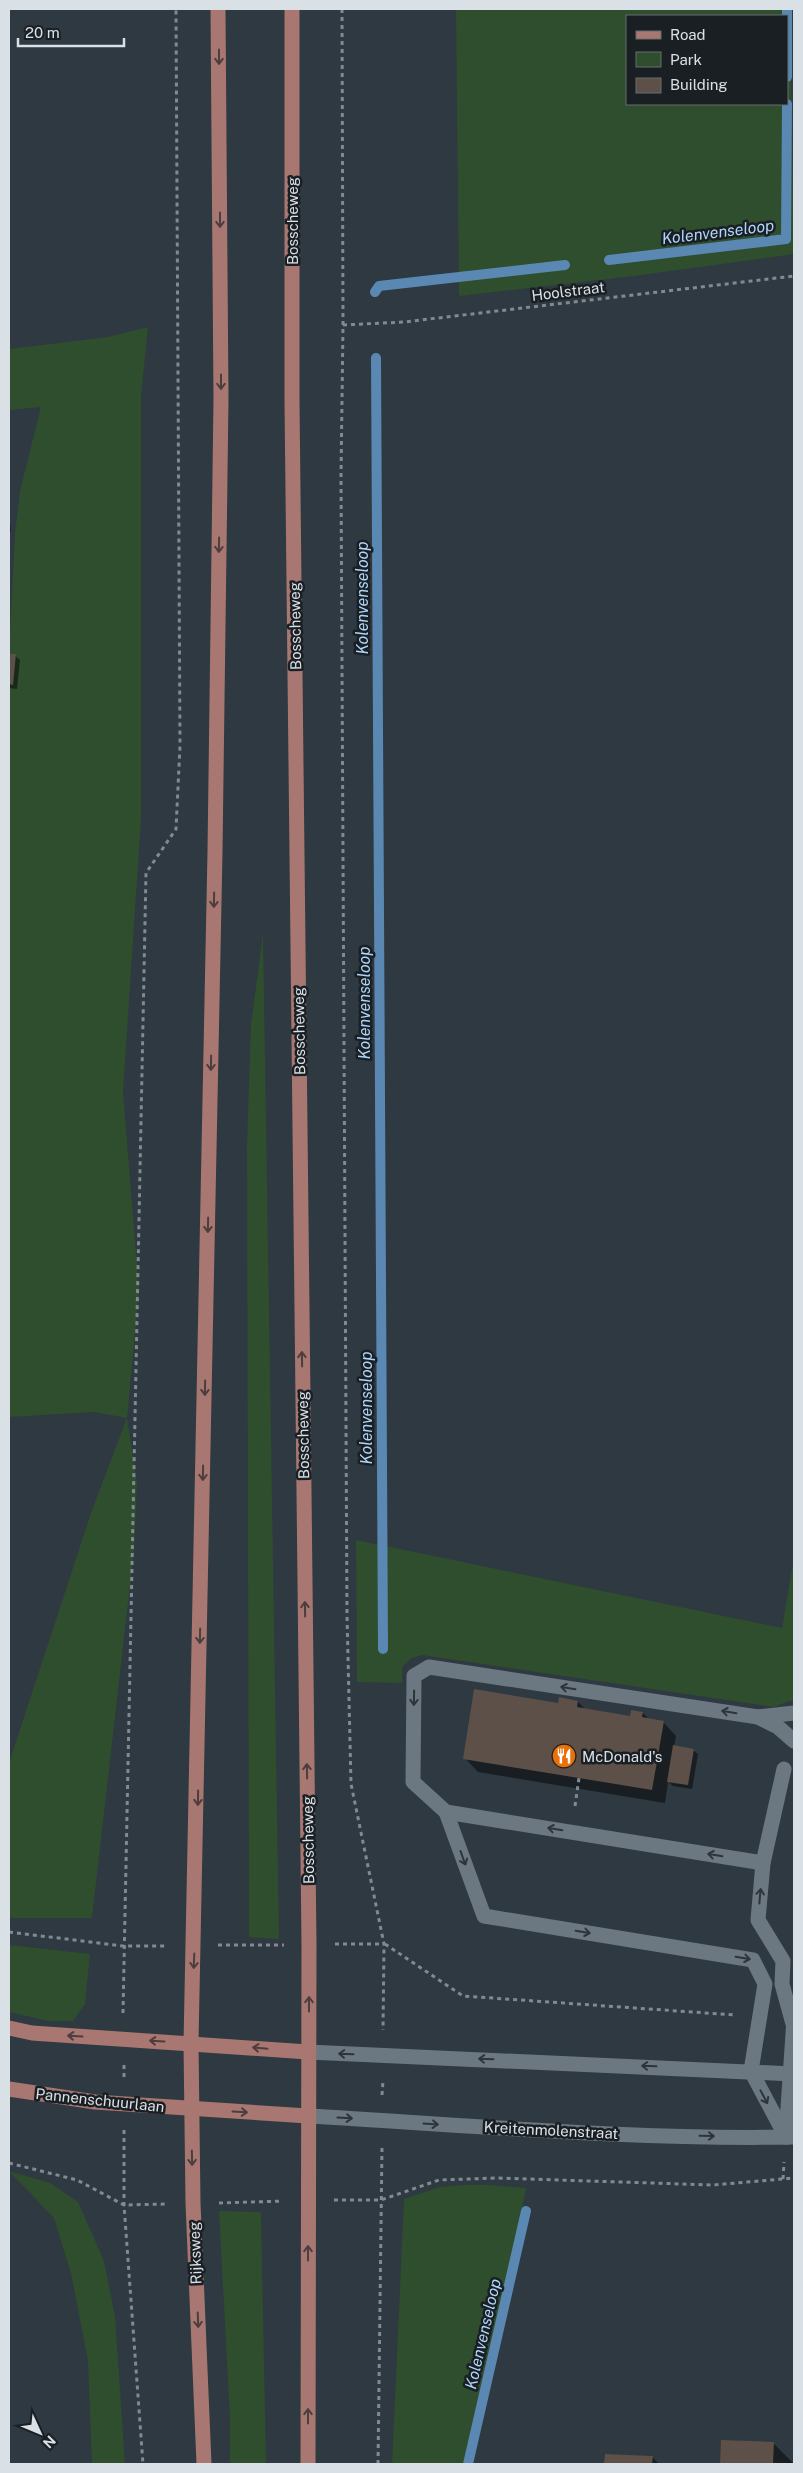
<svg xmlns="http://www.w3.org/2000/svg" width="803" height="2473" font-family="'Public Sans',sans-serif">
<style>
.green{fill:#2f4e2e;fill-rule:evenodd}
.shadow{fill:#0007}
.lines{fill:none;stroke-linecap:round;stroke-linejoin:round}
.stream{stroke:#5a88b3;stroke-width:10}
.building{fill:#5c5048}
.path{stroke:#818a91;stroke-width:3;stroke-dasharray:4 4;stroke-linecap:butt}
.minor{stroke:#6b7881;stroke-width:15}
.major{stroke:#a97771;stroke-width:15}
.oneway{stroke:#4c3e3e}
.oneway2{stroke:#2e353a}
.labels{text-anchor:middle;dominant-baseline:central;stroke-width:5;stroke-linejoin:round;paint-order:stroke}
.street-label{font-size:15px;fill:#d9e0e6;stroke:#1a1f23}
.poi-label{font-size:15px;fill:#d9e0e6;stroke:#1a1f23;text-anchor:start}
.water-label{font-size:16px;font-style:italic;fill:#add4fa;stroke:#1a1f23}
</style>
<rect width="100%" height="100%" fill="#2e3941"/>
<g class="green">
<path d="M 456,9 L 790,9 L 794,254 L 634,276 L 459,296 ZM 787,16 L 787,104 L 627,104 L 627,16 Z"/>
<path d="M 148,327 L 141,396 L 141,820 L 123,1092 L 139,1291 L 127,1418 L 137,1483 L 134,1550 L 92,1918 L 14,1918 L 9,1917 L 9,1763 L 92,1510 L 127,1418 L 94,1412 L 9,1417 L 9,654 L 15,533 L 20,491 L 41,407 L 9,410 L 9,349 L 108,337 Z"/>
<path d="M 263,934 L 279,1939 L 249,1937 L 247,1144 L 251,1024 Z"/>
<path d="M 356,1540 L 782,1628 L 794,1558 L 794,1702 L 789,1701 L 774,1707 L 422,1655 L 411,1658 L 402,1667 L 402,1683 L 357,1682 Z"/>
<path d="M 9,1945 L 90,1954 L 85,2004 L 73,2021 L 48,2021 L 9,2012 Z"/>
<path d="M 9,2171 L 50,2183 L 78,2202 L 104,2261 L 115,2316 L 125,2464 L 92,2464 L 88,2361 L 71,2273 L 54,2218 Z"/>
<path d="M 461,2185 L 491,2185 L 526,2188 L 472,2464 L 392,2464 L 404,2199 L 440,2187 Z"/>
<path d="M 219,2211 L 261,2212 L 266,2464 L 230,2464 L 230,2418 Z"/>
</g>
<g class="shadow">
<path d="M 9,514 L 11,531 L 9,532 Z"/>
<path d="M 9,655 L 15,656 L 20,660 L 17,689 L 9,688 Z"/>
<path d="M 578,1702 L 585,1709 L 631,1717 L 643,1713 L 650,1720 L 663,1722 L 676,1736 L 674,1747 L 693,1750 L 698,1754 L 692,1789 L 673,1786 L 668,1782 L 665,1803 L 478,1772 L 465,1758 L 560,1705 Z"/>
<path d="M 722,2441 L 773,2443 L 794,2464 L 721,2464 Z"/>
<path d="M 606,2456 L 652,2457 L 659,2464 L 606,2464 Z"/>
</g>
<g class="lines">
<g class="stream">
<path d="M 787,77 L 787,9"/>
<path d="M 609,260 L 786,239 L 787,104"/>
<path d="M 375,292 L 379,286 L 565,265"/>
<path d="M 376,358 L 383,1649"/>
<path d="M 468,2464 L 526,2211"/>
</g>
</g>
<g class="building">
<path d="M 9,654 L 16,654 L 13,685 L 9,684 Z"/>
<path d="M 474,1689 L 558,1703 L 559,1697 L 578,1701 L 577,1707 L 630,1716 L 631,1710 L 643,1712 L 642,1717 L 664,1721 L 652,1790 L 463,1759 Z"/>
<path d="M 673,1745 L 694,1749 L 688,1785 L 667,1782 Z"/>
<path d="M 721,2440 L 774,2442 L 773,2464 L 720,2464 Z"/>
<path d="M 605,2454 L 653,2456 L 652,2464 L 604,2464 Z"/>
</g>
<g class="lines">
<g class="path">
<path d="M 342,9 L 343,325 L 341,476 L 347,1615 L 351,1784 L 384,1944 L 383,2030"/>
<path d="M 343,325 L 404,322 L 794,276"/>
<path d="M 575,1806 L 579,1778"/>
<path d="M 9,1932 L 123,1946 L 166,1946"/>
<path d="M 335,1944 L 384,1944"/>
<path d="M 385,1944 L 463,1996 L 735,2015"/>
<path d="M 218,1945 L 284,1945"/>
<path d="M 123,2013 L 146,873 L 176,829 L 180,746 L 176,9"/>
<path d="M 124,2065 L 124,2078"/>
<path d="M 382,2095 L 383,2081"/>
<path d="M 124,2130 L 124,2205 L 143,2464"/>
<path d="M 9,2163 L 77,2180 L 124,2205 L 168,2204"/>
<path d="M 783,2179 L 784,2162"/>
<path d="M 334,2200 L 381,2200 L 439,2180 L 497,2178 L 713,2185 L 794,2178"/>
<path d="M 219,2203 L 283,2201"/>
<path d="M 378,2464 L 382,2146"/>
</g>
<g class="minor">
<path d="M 758,1717 L 778,1727 L 794,1741"/>
<path d="M 784,1769 L 763,1863 L 758,1920 L 783,1961 L 782,1984 L 793,2024"/>
<path d="M 446,1812 L 763,1863"/>
<path d="M 308,2052 L 794,2074"/>
<path d="M 308,2116 C 469,2125 631,2140 793,2137"/>
<path d="M 786,2137 L 751,2071 L 765,1984 L 753,1960 L 484,1916 L 446,1812 L 413,1782 L 414,1676 L 429,1667 L 758,1717 L 794,1713"/>
<path d="M 786,2137 L 794,2019"/>
</g>
<g class="major">
<path d="M 292,9 L 292,401 L 309,1945 L 308,2464"/>
<path d="M 9,2028 L 32,2033 L 308,2052"/>
<path d="M 9,2089 L 95,2102 L 308,2116"/>
<path d="M 204,2464 L 193,2203 L 191,2043 L 215,852 L 221,399 L 218,9"/>
</g>
</g>
<defs><path id="oneway-shaft" d="M-6 0H5M1.5-3L5.5 0L1.5 3" fill="none" stroke-width="1.6" stroke-linecap="round" stroke-linejoin="round" transform="scale(1.25)"/></defs>
<g class="oneway">
<use href="#oneway-shaft" transform="translate(219 57) rotate(90)"/>
<use href="#oneway-shaft" transform="translate(220 220) rotate(90)"/>
<use href="#oneway-shaft" transform="translate(221 382) rotate(90)"/>
<use href="#oneway-shaft" transform="translate(219 545) rotate(91)"/>
<use href="#oneway-shaft" transform="translate(214 900) rotate(91)"/>
<use href="#oneway-shaft" transform="translate(211 1063) rotate(91)"/>
<use href="#oneway-shaft" transform="translate(208 1225) rotate(91)"/>
<use href="#oneway-shaft" transform="translate(302 1359) rotate(-91)"/>
<use href="#oneway-shaft" transform="translate(205 1388) rotate(91)"/>
<use href="#oneway-shaft" transform="translate(203 1473) rotate(91)"/>
<use href="#oneway-shaft" transform="translate(305 1609) rotate(-91)"/>
<use href="#oneway-shaft" transform="translate(200 1636) rotate(91)"/>
<use href="#oneway-shaft" transform="translate(307 1771) rotate(-91)"/>
<use href="#oneway-shaft" transform="translate(198 1798) rotate(91)"/>
<use href="#oneway-shaft" transform="translate(194 1961) rotate(92)"/>
<use href="#oneway-shaft" transform="translate(309 2004) rotate(-90)"/>
<use href="#oneway-shaft" transform="translate(75 2036) rotate(-177)"/>
<use href="#oneway-shaft" transform="translate(157 2041) rotate(-177)"/>
<use href="#oneway-shaft" transform="translate(260 2048) rotate(-175)"/>
<use href="#oneway-shaft" transform="translate(240 2112) rotate(3)"/>
<use href="#oneway-shaft" transform="translate(192 2158) rotate(89)"/>
<use href="#oneway-shaft" transform="translate(308 2253) rotate(-90)"/>
<use href="#oneway-shaft" transform="translate(198 2320) rotate(88)"/>
<use href="#oneway-shaft" transform="translate(308 2416) rotate(-90)"/>
</g>
<g class="oneway2">
<use href="#oneway-shaft" transform="translate(568 1688) rotate(-171)"/>
<use href="#oneway-shaft" transform="translate(414 1698) rotate(91)"/>
<use href="#oneway-shaft" transform="translate(729 1712) rotate(-171)"/>
<use href="#oneway-shaft" transform="translate(555 1829) rotate(-171)"/>
<use href="#oneway-shaft" transform="translate(715 1855) rotate(-171)"/>
<use href="#oneway-shaft" transform="translate(463 1858) rotate(70)"/>
<use href="#oneway-shaft" transform="translate(760 1896) rotate(-85)"/>
<use href="#oneway-shaft" transform="translate(583 1932) rotate(9)"/>
<use href="#oneway-shaft" transform="translate(743 1958) rotate(9)"/>
<use href="#oneway-shaft" transform="translate(346 2054) rotate(-178)"/>
<use href="#oneway-shaft" transform="translate(486 2059) rotate(-178)"/>
<use href="#oneway-shaft" transform="translate(649 2066) rotate(-178)"/>
<use href="#oneway-shaft" transform="translate(764 2097) rotate(62)"/>
<use href="#oneway-shaft" transform="translate(345 2118) rotate(3)"/>
<use href="#oneway-shaft" transform="translate(431 2124) rotate(4)"/>
<use href="#oneway-shaft" transform="translate(707 2136) rotate(1)"/>
</g>
<defs>
<g id="restaurant-disc" transform="scale(1.25)"><circle r="9.5" fill="#e8710a" stroke="#1a1f23"/><path d="M-5-6h1v4h1v-4h1v4h1v-4h1v5L-1.5 .5V6h-2V.5L-5-1ZM5-6V6H3V1.5H1.5Q1.5-4 5-6Z" fill="#fff"/></g>
</defs>
<g fill-rule="evenodd">
<use href="#restaurant-disc" x="564" y="1756"/>
</g>
<g class="labels">
<g class="street-label">
<text transform="translate(292 221) rotate(-90)">Bosscheweg</text>
<text transform="translate(568 291) rotate(-7)">Hoolstraat</text>
<text transform="translate(295 626) rotate(-91)">Bosscheweg</text>
<text transform="translate(299 1031) rotate(-91)">Bosscheweg</text>
<text transform="translate(303 1435) rotate(-91)">Bosscheweg</text>
<text transform="translate(308 1840) rotate(-91)">Bosscheweg</text>
<text transform="translate(100 2100) rotate(6)">Pannenschuurlaan</text>
<text transform="translate(551 2130) rotate(3)">Kreitenmolenstraat</text>
<text transform="translate(195 2253) rotate(-92)">Rijksweg</text>
</g>
<g class="poi-label">
<text x="582" y="1756">McDonald's</text>
</g>
<g class="water-label">
<text transform="translate(718 232) rotate(-7)">Kolenvenseloop</text>
<text transform="translate(362 598) rotate(-90)">Kolenvenseloop</text>
<text transform="translate(364 1003) rotate(-90)">Kolenvenseloop</text>
<text transform="translate(366 1408) rotate(-90)">Kolenvenseloop</text>
<text transform="translate(483 2334) rotate(-77)">Kolenvenseloop</text>
</g>
</g>
<rect width="803" height="2473" fill="none" stroke="#d9e0e6" stroke-width="20"/>
<rect x="626" y="15" width="162" height="90" fill="#1a1f23" stroke="#666c71"/>
<rect x="636" y="31" width="25" height="8" fill="#a97771" stroke="#666c71"/>
<text x="670" y="40" font-size="15" fill="#d9e0e6">Road</text>
<rect x="636" y="52" width="25" height="15" fill="#2f4e2e" stroke="#666c71"/>
<text x="670" y="65" font-size="15" fill="#d9e0e6">Park</text>
<rect x="636" y="78" width="25" height="15" fill="#5c5048" stroke="#666c71"/>
<text x="670" y="90" font-size="15" fill="#d9e0e6">Building</text>
<g transform="translate(40 2433) rotate(134)" stroke="#1a1f23" stroke-width="4" paint-order="stroke">
<path d="M0-4L9 19L0 12L-9 19Z" fill="#d9e0e6"/>
<text y="-8" font-size="14" font-weight="bold" text-anchor="middle" fill="#d9e0e6">N</text>
</g>
<path d="M18 38v8h106v-8" fill="none" stroke="#d9e0e6" stroke-width="2.5"/>
<text x="25" y="38" font-size="15" fill="#d9e0e6" stroke="#1a1f23" stroke-width="4" paint-order="stroke">20 m</text>
</svg>
